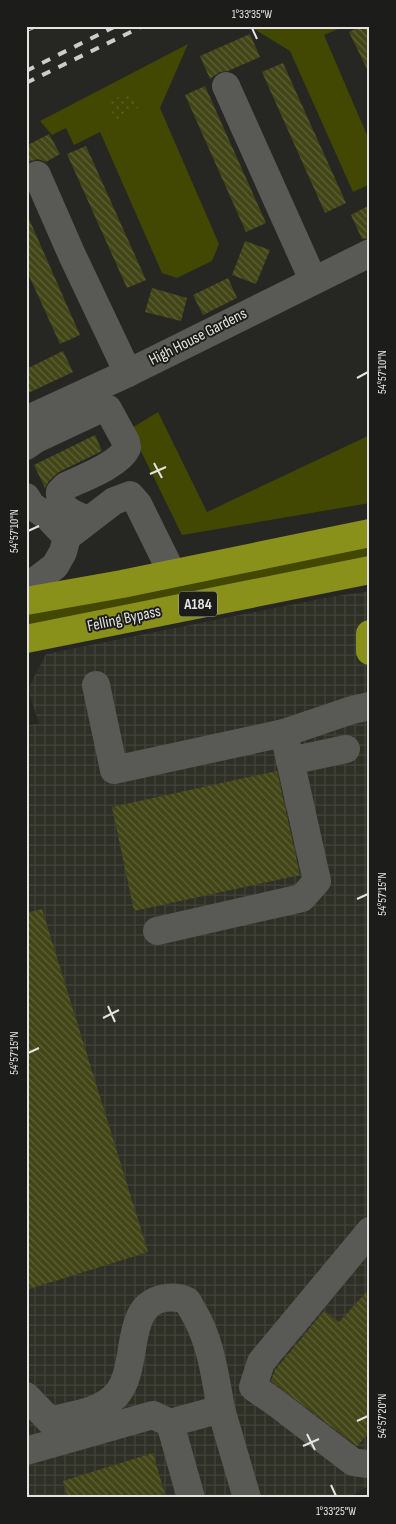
<svg xmlns="http://www.w3.org/2000/svg" width="396" height="1524" font-family="'Sofia Sans Condensed',sans-serif">
<style>
.industrial{fill:url(#industrial-grid)}
.grass{fill:#424702}
.park{fill:url(#park-dots)}
.building{fill:url(#building-back-hatch)}
.lines{fill:none;stroke-linecap:round;stroke-linejoin:round}
.minor{stroke:#595a56;stroke-width:28}
.highway{stroke:#89911b;stroke-width:28}
.tram{stroke:#ccccca;stroke-width:1}
.rail{stroke:#ccccca;stroke-width:4;stroke-dasharray:9 9;stroke-linecap:butt}
.ticks{fill:none;stroke:#e3e3e1;stroke-width:2}
.labels{text-anchor:middle;dominant-baseline:central;stroke-width:4;stroke-linejoin:round;paint-order:stroke}
.shield{fill:#1c1d1a;stroke:#a7a8a5;stroke-width:1}
.shield-label{font-size:15px;font-weight:bold;fill:#e3e3e1}
.street-label{font-size:16px;fill:#e3e3e1;stroke:#1c1d1a}
.neatline{fill:none;stroke:#e3e3e1;stroke-width:2}
.ticks-label{font-size:12px;text-anchor:middle;fill:#e3e3e1}
</style>
<defs>
<pattern id="industrial-grid" width="8" height="8" patternUnits="userSpaceOnUse" patternTransform="scale(1.25)"><rect width="8" height="8" fill="#2e3026"/><path d="M0 4h8M4 0v8" fill="none" stroke="#42443b"/></pattern>
<pattern id="park-dots" width="8" height="8" patternUnits="userSpaceOnUse" patternTransform="scale(1.25)"><rect width="8" height="8" fill="#424702"/><path d="M2 2h.1M6 6h.1" fill="none" stroke="#5d6127" stroke-width="1.8" stroke-linecap="round"/></pattern>
<pattern id="building-back-hatch" width="6" height="6" patternUnits="userSpaceOnUse" patternTransform="scale(1.25)"><rect width="6" height="6" fill="#424617"/><path d="M-1 5l2 2M0 0l6 6M5-1l2 2" fill="none" stroke="#5d6138"/></pattern>
</defs>
<rect width="100%" height="100%" fill="#262623"/>
<path class="industrial" d="M 370,591 L 370,1485 L 349,1498 L 26,1498 L 26,725 L 39,724 L 28,689 L 46,654 L 330,597 Z"/>
<g class="grass">
<path d="M 249,26 L 345,26 L 324,35 L 370,142 L 370,184 L 353,192 L 290,51 Z"/>
<path d="M 188,44 L 160,108 L 219,244 L 212,261 L 177,278 L 162,273 L 100,132 L 74,145 L 66,128 L 52,135 L 40,121 Z"/>
<path d="M 158,412 L 207,512 L 370,435 L 370,503 L 182,535 L 130,429 Z"/>
<path d="M 370,544 L 370,558 L 26,626 L 26,612 Z"/>
</g>
<path class="park" d="M 129,91 L 138,108 L 116,120 L 107,103 Z"/>
<g class="building">
<path d="M 361,26 L 370,26 L 370,75 L 349,32 Z"/>
<path d="M 250,34 L 260,57 L 228,71 L 220,72 L 210,79 L 200,56 Z"/>
<path d="M 283,63 L 346,203 L 325,213 L 262,72 Z"/>
<path d="M 205,86 L 266,223 L 246,232 L 185,95 Z"/>
<path d="M 49,134 L 60,154 L 46,162 L 38,159 L 31,161 L 26,164 L 26,146 Z"/>
<path d="M 86,146 L 146,280 L 127,288 L 67,154 Z"/>
<path d="M 370,205 L 370,238 L 362,239 L 351,215 Z"/>
<path d="M 26,212 L 80,335 L 60,344 L 26,269 Z"/>
<path d="M 245,241 L 270,250 L 256,284 L 232,275 Z"/>
<path d="M 228,278 L 237,298 L 203,315 L 193,295 Z"/>
<path d="M 152,288 L 187,298 L 181,321 L 145,312 Z"/>
<path d="M 63,351 L 73,372 L 26,394 L 26,369 Z"/>
<path d="M 95,435 L 102,451 L 59,472 L 49,481 L 45,488 L 34,465 Z"/>
<path d="M 277,771 L 300,875 L 134,911 L 112,807 Z"/>
<path d="M 42,909 L 148,1252 L 26,1290 L 26,913 Z"/>
<path d="M 370,1288 L 370,1431 L 357,1446 L 271,1381 L 275,1370 L 324,1311 L 339,1322 Z"/>
<path d="M 153,1453 L 166,1498 L 68,1498 L 63,1481 Z"/>
</g>
<g class="lines">
<g class="minor">
<path d="M 226,86 L 313,280"/>
<path d="M 37,175 L 72,255 L 128,373"/>
<path d="M 26,420 L 128,373 L 370,253"/>
<path d="M 26,446 L 36,439 L 98,410 L 108,409 L 126,442 L 127,448 C 119,465 83,478 66,486 L 60,492 C 59,510 74,514 88,520"/>
<path d="M 26,497 L 31,505 L 49,518 L 67,537"/>
<path d="M 26,588 L 55,566 L 63,552 L 67,537 L 114,501 L 130,495 L 138,504 L 172,573"/>
<path d="M 96,685 L 114,770 L 284,733 L 352,710 L 370,706"/>
<path d="M 290,761 L 346,749"/>
<path d="M 157,931 L 302,898 L 317,881 L 284,733"/>
<path d="M 370,1231 L 261,1362 L 253,1387 L 276,1403 L 353,1462 L 366,1464 L 370,1463"/>
<path d="M 26,1396 L 50,1421 C 71,1415 102,1412 117,1394 C 132,1377 130,1343 138,1322 C 142,1309 151,1300 165,1298 C 172,1297 180,1297 187,1301 C 189,1303 191,1308 193,1311 C 211,1341 215,1376 221,1409"/>
<path d="M 26,1451 L 153,1415 L 170,1423"/>
<path d="M 191,1498 L 170,1423 L 221,1409 L 247,1498"/>
</g>
<g class="highway">
<path d="M 26,601 L 122,584 L 370,533"/>
<path d="M 370,634 L 370,651"/>
<path d="M 26,639 L 370,570"/>
</g>
<path class="tram" d="M 26,32 L 40,26"/>
<g class="rail">
<path d="M 26,71 L 116,26"/>
<path d="M 26,83 L 143,26"/>
</g>
</g>
<path class="ticks" d="M 252,28 L 257,39M 357,378 L 368,372M 154,463 L 162,478M 150,474 L 166,467M 28,531 L 39,526M 357,899 L 368,894M 108,1006 L 115,1022M 103,1018 L 119,1010M 28,1053 L 39,1048M 357,1421 L 368,1416M 307,1434 L 315,1450M 303,1446 L 319,1439M 331,1485 L 336,1496"/>
<g class="labels">
<rect class="shield" x="179" y="591.5" width="38" height="25" rx="4"/>
<g class="shield-label">
<text x="198" y="604">A184</text>
</g>
<g class="street-label">
<text transform="translate(198 337) rotate(-27)">High House Gardens</text>
<text transform="translate(124 619) rotate(-12)">Felling Bypass</text>
</g>
</g>
<rect width="396" height="1524" fill="none" stroke="#1c1d1a" stroke-width="55"/>
<rect x="28" y="28" width="340" height="1468" class="neatline"/>
<g class="ticks-label">
<text x="252" y="18">1°33'35"W</text>
<text transform="translate(382 372) rotate(-90)" y="4">54°57'10"N</text>
<text transform="translate(14 531) rotate(-90)" y="4">54°57'10"N</text>
<text transform="translate(382 894) rotate(-90)" y="4">54°57'15"N</text>
<text transform="translate(14 1053) rotate(-90)" y="4">54°57'15"N</text>
<text transform="translate(382 1416) rotate(-90)" y="4">54°57'20"N</text>
<text x="336" y="1515">1°33'25"W</text>
</g>
</svg>
